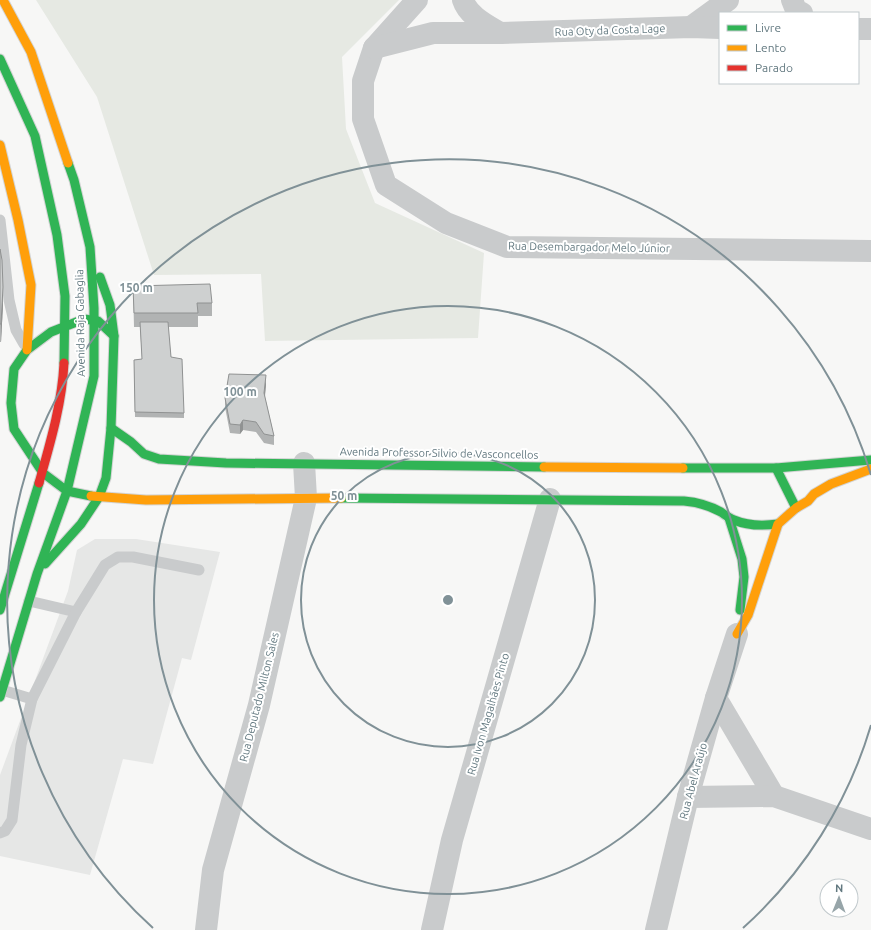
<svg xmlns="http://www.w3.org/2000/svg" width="871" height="930" font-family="Ubuntu,sans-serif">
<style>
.built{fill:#e6e7e6}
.green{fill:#e6e9e3}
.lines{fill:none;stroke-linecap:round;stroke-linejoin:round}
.fast-casing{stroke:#d3d4d4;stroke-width:11}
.slow-casing{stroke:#d3d4d4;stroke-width:11}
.jam-casing{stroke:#d3d4d4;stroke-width:11}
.lane{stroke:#c9cbcc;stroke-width:11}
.street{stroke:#c9cbcc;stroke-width:22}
.fast{stroke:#30b455;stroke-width:9}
.slow{stroke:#ff9f0a;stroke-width:9}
.jam{stroke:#e5322d;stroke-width:9}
.wall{fill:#b1b3b3}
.shaded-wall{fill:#909292}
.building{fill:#ced0d0;stroke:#909292}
.ring{fill:none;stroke:#809197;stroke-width:2}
.labels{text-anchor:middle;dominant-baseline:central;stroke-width:4;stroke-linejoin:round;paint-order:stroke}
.street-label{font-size:11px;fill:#637980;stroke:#fff}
.centre{fill:#809197;stroke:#fff;stroke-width:2}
.ring-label{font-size:12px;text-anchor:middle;font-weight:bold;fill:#809197;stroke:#fff;stroke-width:4;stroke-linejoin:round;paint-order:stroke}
</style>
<rect width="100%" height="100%" fill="#f7f7f6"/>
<path class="built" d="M 95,539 L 136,539 L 220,552 L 191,660 L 182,658 L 153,764 L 123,759 L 90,875 L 0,856 L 0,775 L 68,591 L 77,550 Z"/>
<path class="green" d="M 36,0 L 399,0 L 342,57 L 346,129 L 375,203 L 484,253 L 478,338 L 265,341 L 261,274 L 154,275 L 97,97 Z"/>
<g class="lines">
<g class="fast-casing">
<g id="fast">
<path d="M 0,59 L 35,136 L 57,235 L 65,296 L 64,363"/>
<path d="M 111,428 L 131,442 L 144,454 L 159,459 L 226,463 L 544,467"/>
<path d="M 683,468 L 776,468 L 871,460"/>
<path d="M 776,468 L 796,508"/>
<path d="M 91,496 L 67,491 L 43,473 L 14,429 L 11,403 L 14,369 L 27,350 L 51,332 L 84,319 L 98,321 L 114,336"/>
<path d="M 341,498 L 684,501 C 696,502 710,506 721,512 C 725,515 729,518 734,520 C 748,526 763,526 778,524"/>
<path d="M 729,518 L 742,559 L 744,577 L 740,610"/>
<path d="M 45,564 L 81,524 L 99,497 L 106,478 L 111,428 L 114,336 L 110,305 L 100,277"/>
<path d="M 0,610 L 39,483"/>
<path d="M 0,697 L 37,574 L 67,491 L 94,376 L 94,308 L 90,247 L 74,180 L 68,163"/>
</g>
</g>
<g class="slow-casing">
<g id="slow">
<path d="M 3,0 L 31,52 L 68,163"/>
<path d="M 0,145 L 18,220 L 31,285 L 27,350"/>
<path d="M 544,467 L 683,468"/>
<path d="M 91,496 L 146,500 L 341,498"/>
<path d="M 737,634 L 748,615 L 778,524 L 796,508 L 808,501 L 814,494 L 831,484 L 871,469"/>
</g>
</g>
<g class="jam-casing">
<path id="jam" d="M 39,483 C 50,444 62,404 64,363"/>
</g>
<g class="lane">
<path d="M 0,220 L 9,300 L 16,330 L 24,344"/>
<path d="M 29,601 L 76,612"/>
<path d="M 2,690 L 32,699"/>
<path d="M 0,833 L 5,831 L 12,820 L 21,745 L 32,699 L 76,612 L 105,565 L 118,557 L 133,557 L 199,570"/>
</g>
<g class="street">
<path d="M 417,0 L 374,48 L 363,81 L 363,119 L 386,185 L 446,223 L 507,247 L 871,251"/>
<path d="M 463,0 C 468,16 487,25 500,33"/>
<path d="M 792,0 L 796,10 L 802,13"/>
<path d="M 691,27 L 728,0"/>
<path d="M 858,29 L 871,29"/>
<path d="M 374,48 L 433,33 L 500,33 L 691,27 L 720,28"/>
<path d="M 716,698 L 774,796"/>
<path d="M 688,797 L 774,796 L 871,829"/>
<path d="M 206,930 L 213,870 L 259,705 L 306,498 L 304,463"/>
<path d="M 432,930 L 452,840 L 550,499"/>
<path d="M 656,930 L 688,797 L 716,698 L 737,634"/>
</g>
<use href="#fast" class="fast"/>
<use href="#slow" class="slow"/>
<use href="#jam" class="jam"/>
</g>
<g class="wall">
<path d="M 0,249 L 3,305 L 1,342 L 0,342 Z"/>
<path d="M 133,286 L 212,303 L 212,316 L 198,316 L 198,327 L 168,327 L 171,357 L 184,413 L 184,418 L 135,417 L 134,360 L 142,359 L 140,327 L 134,327 Z"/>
<path d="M 266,385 L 265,397 L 274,436 L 274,445 L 264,443 L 256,432 L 243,430 L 240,434 L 230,433 L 225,407 L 225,398 Z"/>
</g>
<g class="shaded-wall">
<path d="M 3,287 L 3,305 L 1,342 L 1,324 Z"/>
<path d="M 266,375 L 266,385 L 264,402 L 264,393 Z"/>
<path d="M 243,420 L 243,430 L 240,434 L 240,425 Z"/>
</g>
<g class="building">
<path d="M 0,249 L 2,260 L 3,287 L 1,324 L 0,324 Z"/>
<path d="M 210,284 L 212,303 L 197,303 L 198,313 L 134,313 L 133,286 Z"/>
<path d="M 140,322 L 168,322 L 171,357 L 182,359 L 184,413 L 135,412 L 134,360 L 142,359 Z"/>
<path d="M 229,374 L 266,375 L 264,393 L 274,436 L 264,434 L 256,422 L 243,420 L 240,425 L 230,424 L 225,398 Z"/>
</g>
<g class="ring">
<circle cx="448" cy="600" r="147"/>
<circle cx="448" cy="600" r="294"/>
<path d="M871 725A441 441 0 0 1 743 928M153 928A441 441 0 1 1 871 475"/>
</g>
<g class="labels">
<g class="street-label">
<text transform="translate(610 30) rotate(-2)">Rua Oty da Costa Lage</text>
<text transform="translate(589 247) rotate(1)">Rua Desembargador Melo Júnior</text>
<text transform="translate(80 323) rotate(-91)">Avenida Raja Gabaglia</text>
<text transform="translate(439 453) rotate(1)">Avenida Professor Silvio de Vasconcellos</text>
<text transform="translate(259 697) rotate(-76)">Rua Deputado Milton Sales</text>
<text transform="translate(488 714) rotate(-74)">Rua Ivon Magalhães Pinto</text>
<text transform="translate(693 781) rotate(-75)">Rua Abel Araújo</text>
</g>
</g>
<circle cx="448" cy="600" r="6" class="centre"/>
<g class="ring-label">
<text x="136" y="292">150 m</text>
<text x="240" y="396">100 m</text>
<text x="344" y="500">50 m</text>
</g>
<rect x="719" y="12" width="140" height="72" fill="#ffffff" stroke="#c1c9cc"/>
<rect x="727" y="25" width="20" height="6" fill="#30b455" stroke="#c1c9cc"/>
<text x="755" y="32" font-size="12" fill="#637980">Livre</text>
<rect x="727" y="45" width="20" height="6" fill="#ff9f0a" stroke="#c1c9cc"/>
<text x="755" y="52" font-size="12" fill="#637980">Lento</text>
<rect x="727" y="65" width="20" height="6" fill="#e5322d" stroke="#c1c9cc"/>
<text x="755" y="72" font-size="12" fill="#637980">Parado</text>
<g transform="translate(839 898) rotate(1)"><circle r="19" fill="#ffffff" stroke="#c1c9cc"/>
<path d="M0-3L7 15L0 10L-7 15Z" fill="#97a5a9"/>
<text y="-6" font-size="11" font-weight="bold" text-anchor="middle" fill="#637980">N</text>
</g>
</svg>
